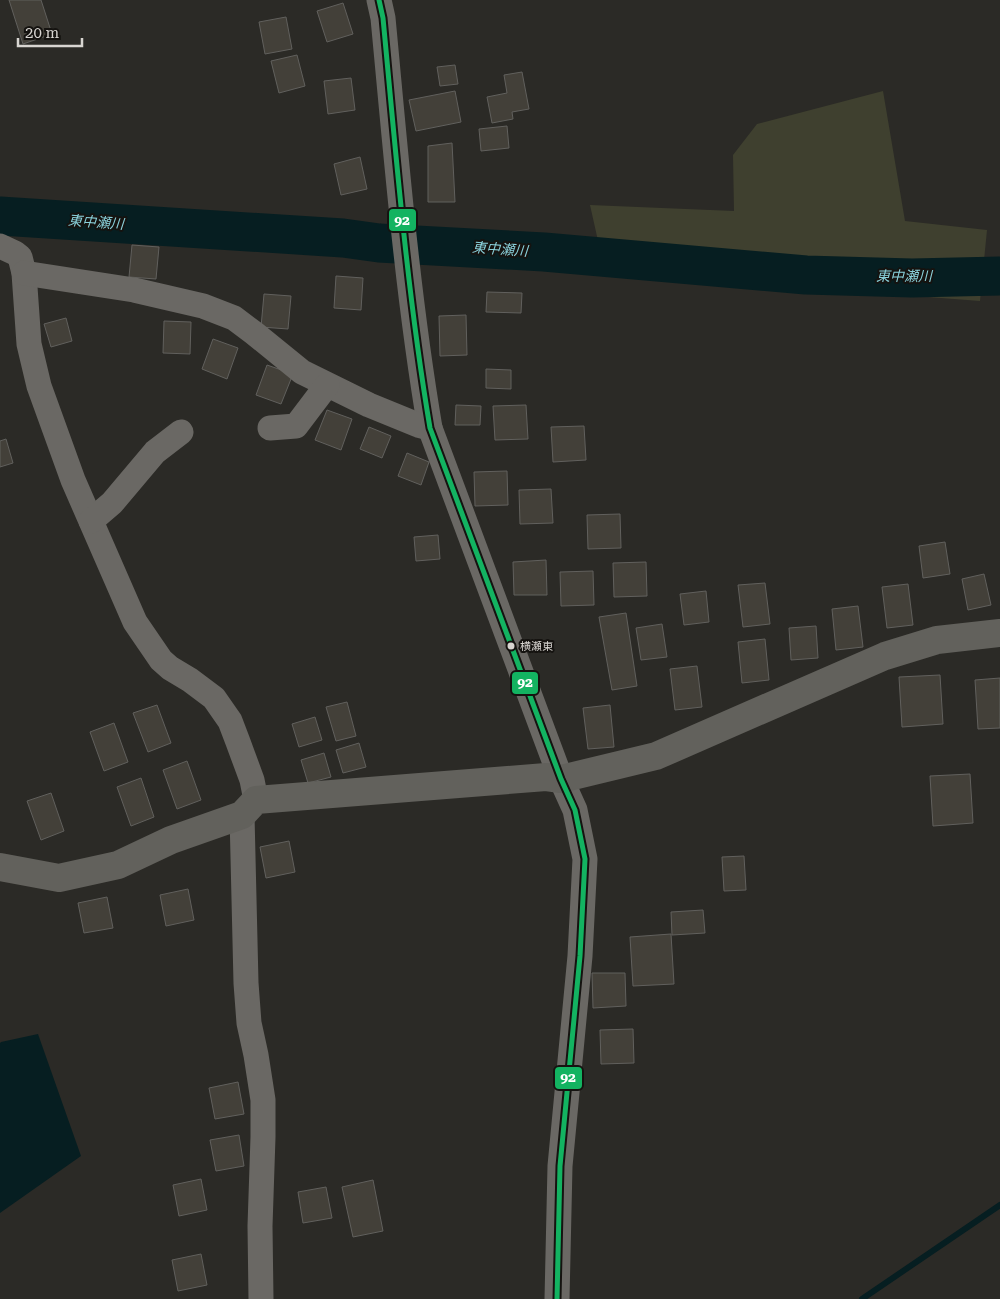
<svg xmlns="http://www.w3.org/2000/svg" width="1000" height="1299" font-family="'Roboto Serif','Noto Sans JP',serif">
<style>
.green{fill:#3f402f}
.water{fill:#061e21}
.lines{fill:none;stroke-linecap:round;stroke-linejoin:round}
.stream{stroke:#061e21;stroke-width:6}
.river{stroke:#061e21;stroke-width:39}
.building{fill:#434039;stroke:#61605d}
.street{stroke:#6a6864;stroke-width:25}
.secondary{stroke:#62615c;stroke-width:28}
.bus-1-casing{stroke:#151310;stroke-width:9}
.bus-1{stroke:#13b361;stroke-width:5}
.bus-dot{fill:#d8d5d1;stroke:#151310;stroke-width:2}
.labels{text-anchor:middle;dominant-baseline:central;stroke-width:4;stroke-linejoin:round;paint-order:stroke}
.bus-label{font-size:11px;fill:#d8d5d1;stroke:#151310;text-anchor:start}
.water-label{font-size:14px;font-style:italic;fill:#8ad1db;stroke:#151310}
.line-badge{stroke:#151310;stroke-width:2}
.badge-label{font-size:14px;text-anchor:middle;font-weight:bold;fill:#fff}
</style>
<rect width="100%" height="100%" fill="#2b2a26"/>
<path class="green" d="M 883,91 L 905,221 L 987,230 L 980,301 L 605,272 L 590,205 L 734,211 L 733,155 L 757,124 Z"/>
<path class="water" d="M 38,1034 L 81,1156 L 0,1213 L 0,1043 L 1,1042 Z"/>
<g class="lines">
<path class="stream" d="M 862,1299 L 1000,1205"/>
<path class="river" d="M 0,216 L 343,238 L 379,243 L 544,252 L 806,275 L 912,278 L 1000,276"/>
</g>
<g class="building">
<path d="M 9,0 L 41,0 L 52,34 L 23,44 Z"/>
<path d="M 343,3 L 353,34 L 327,42 L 317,11 Z"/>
<path d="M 286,17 L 292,49 L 265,54 L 259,22 Z"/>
<path d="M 297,55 L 305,86 L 279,93 L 271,61 Z"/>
<path d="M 455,65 L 458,84 L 440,86 L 437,67 Z"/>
<path d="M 522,72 L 529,109 L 512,112 L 513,119 L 492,123 L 487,97 L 507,93 L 504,75 Z"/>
<path d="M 351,78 L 355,110 L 328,114 L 324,81 Z"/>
<path d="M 455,91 L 461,122 L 416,131 L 409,100 Z"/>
<path d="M 507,126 L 509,148 L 481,151 L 479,129 Z"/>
<path d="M 452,143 L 455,202 L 428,202 L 428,146 Z"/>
<path d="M 360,157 L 367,189 L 341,195 L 334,164 Z"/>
<path d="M 132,245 L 159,247 L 156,279 L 129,277 Z"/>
<path d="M 336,276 L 363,278 L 361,310 L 334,308 Z"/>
<path d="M 487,292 L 522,293 L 521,313 L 486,312 Z"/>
<path d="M 264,294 L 291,296 L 288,329 L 261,327 Z"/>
<path d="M 466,315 L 467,355 L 440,356 L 439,316 Z"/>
<path d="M 66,318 L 72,341 L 51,347 L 44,324 Z"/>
<path d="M 164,321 L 191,322 L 190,354 L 163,353 Z"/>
<path d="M 213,339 L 238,348 L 227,379 L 202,369 Z"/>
<path d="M 267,365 L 293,374 L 281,404 L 256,395 Z"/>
<path d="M 486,369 L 511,370 L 511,389 L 486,388 Z"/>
<path d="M 456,405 L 481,406 L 480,425 L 455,425 Z"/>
<path d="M 526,405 L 528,439 L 495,440 L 493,406 Z"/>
<path d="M 327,410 L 352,419 L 341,450 L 315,440 Z"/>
<path d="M 584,426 L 586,460 L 553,462 L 551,427 Z"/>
<path d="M 369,427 L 391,436 L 382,458 L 360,449 Z"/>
<path d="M 6,439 L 13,463 L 0,467 L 0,441 Z"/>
<path d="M 407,453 L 429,462 L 421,485 L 398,476 Z"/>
<path d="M 507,471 L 508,505 L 475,506 L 474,472 Z"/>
<path d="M 551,489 L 553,523 L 520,524 L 519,490 Z"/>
<path d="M 620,514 L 621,548 L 588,549 L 587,515 Z"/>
<path d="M 438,535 L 440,559 L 416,561 L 414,537 Z"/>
<path d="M 945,542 L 950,574 L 923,578 L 919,546 Z"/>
<path d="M 546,560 L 547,595 L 514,595 L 513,562 Z"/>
<path d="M 646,562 L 647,596 L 614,597 L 613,563 Z"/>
<path d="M 593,571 L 594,605 L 561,606 L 560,572 Z"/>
<path d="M 984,574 L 991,605 L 968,610 L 962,579 Z"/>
<path d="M 765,583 L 770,624 L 743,627 L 738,585 Z"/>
<path d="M 908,584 L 913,625 L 887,628 L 882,587 Z"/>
<path d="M 706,591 L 709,622 L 684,625 L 680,594 Z"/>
<path d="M 858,606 L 863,647 L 836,650 L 832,609 Z"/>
<path d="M 626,613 L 637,686 L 612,690 L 599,617 Z"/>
<path d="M 662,624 L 667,657 L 641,660 L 636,628 Z"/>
<path d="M 816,626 L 818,658 L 791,660 L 789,628 Z"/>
<path d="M 765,639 L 769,680 L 742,683 L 738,642 Z"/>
<path d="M 697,666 L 702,707 L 675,710 L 670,669 Z"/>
<path d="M 940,675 L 943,724 L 902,727 L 899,677 Z"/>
<path d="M 1000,678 L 1000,728 L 978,729 L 975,680 Z"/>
<path d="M 347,702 L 356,736 L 336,741 L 326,707 Z"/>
<path d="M 157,705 L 171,743 L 148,752 L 133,713 Z"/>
<path d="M 610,705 L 614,747 L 588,749 L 583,708 Z"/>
<path d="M 315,717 L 322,740 L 299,747 L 292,724 Z"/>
<path d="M 114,723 L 128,762 L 104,771 L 90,732 Z"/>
<path d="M 359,743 L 366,767 L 343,773 L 336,750 Z"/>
<path d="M 324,753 L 331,777 L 308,783 L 301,760 Z"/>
<path d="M 187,761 L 201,800 L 177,809 L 163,770 Z"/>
<path d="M 970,774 L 973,823 L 933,826 L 930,776 Z"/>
<path d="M 141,778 L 154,817 L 131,826 L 117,787 Z"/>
<path d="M 51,793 L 64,831 L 41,840 L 27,801 Z"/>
<path d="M 289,841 L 295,872 L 266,878 L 260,847 Z"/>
<path d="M 744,856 L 746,890 L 724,891 L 722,857 Z"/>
<path d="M 188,889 L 194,920 L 166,926 L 160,895 Z"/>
<path d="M 107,897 L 113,928 L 84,933 L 78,903 Z"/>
<path d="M 703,910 L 705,933 L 672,935 L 671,912 Z"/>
<path d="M 671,934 L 674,984 L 633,986 L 630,937 Z"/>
<path d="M 592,973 L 625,973 L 626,1006 L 593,1008 Z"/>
<path d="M 633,1029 L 634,1063 L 601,1064 L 600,1030 Z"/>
<path d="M 238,1082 L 244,1114 L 215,1119 L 209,1088 Z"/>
<path d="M 239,1135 L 244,1166 L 216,1171 L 210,1140 Z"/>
<path d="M 201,1179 L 207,1210 L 179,1216 L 173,1185 Z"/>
<path d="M 373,1180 L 383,1231 L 353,1237 L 342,1187 Z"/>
<path d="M 326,1187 L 332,1218 L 303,1223 L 298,1192 Z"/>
<path d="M 201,1254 L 207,1285 L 178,1291 L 172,1260 Z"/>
</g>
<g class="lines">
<g class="street">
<path d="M 379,0 L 383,18 C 396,155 407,292 430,428 L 561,779 L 575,810 L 585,859 L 580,956 L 560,1166 L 557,1299"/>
<path d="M 0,246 L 15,253 L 20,257 L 24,273 L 29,344 L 39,386 L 73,480 L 135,622 L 161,660 L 170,668 L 190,680 L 214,698 L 230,721 L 238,742 L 252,780 L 256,800"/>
<path d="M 24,273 L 134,290 L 203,306 L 234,318 L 254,333 L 302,372 L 369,405 L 418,425 L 430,428"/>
<path d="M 270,428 L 296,426 L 327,385"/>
<path d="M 91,521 L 112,503 L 155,452 L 181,432"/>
<path d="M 242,815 L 246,983 L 249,1023 L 256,1055 L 263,1100 L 263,1137 L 260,1226 L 261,1299"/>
</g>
<path class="secondary" d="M 0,867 L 59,878 L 118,865 L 171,840 L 242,815 L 256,800 L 546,777 L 561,779 L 656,756 L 885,656 L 937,640 L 1000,633"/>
<g class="bus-1-casing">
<path id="bus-1" d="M 379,0 L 383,18 C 396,155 407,292 430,428 L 561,779 L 575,810 L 585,859 L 580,956 L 560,1166 L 557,1299"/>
</g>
<use href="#bus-1" class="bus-1"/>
</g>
<circle class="bus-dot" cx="511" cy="646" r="4.5"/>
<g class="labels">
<g class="bus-label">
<text x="520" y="646">横瀬東</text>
</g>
<g class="water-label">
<text transform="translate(96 222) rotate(4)">東中瀬川</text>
<text transform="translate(500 249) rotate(4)">東中瀬川</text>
<text x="904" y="276">東中瀬川</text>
</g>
</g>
<g class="line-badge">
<rect x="388" y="208" width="29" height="24" rx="5" fill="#13b361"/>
<rect x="511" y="671" width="28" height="24" rx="5" fill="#13b361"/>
<rect x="554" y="1066" width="29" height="24" rx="5" fill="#13b361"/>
</g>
<g class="badge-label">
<text x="402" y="225">92</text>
<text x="525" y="687">92</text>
<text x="568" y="1082">92</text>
</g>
<path d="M18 38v8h64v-8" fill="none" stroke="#d8d5d1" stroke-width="2.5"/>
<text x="25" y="38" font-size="15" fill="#d8d5d1" stroke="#151310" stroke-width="4" paint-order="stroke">20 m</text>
</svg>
